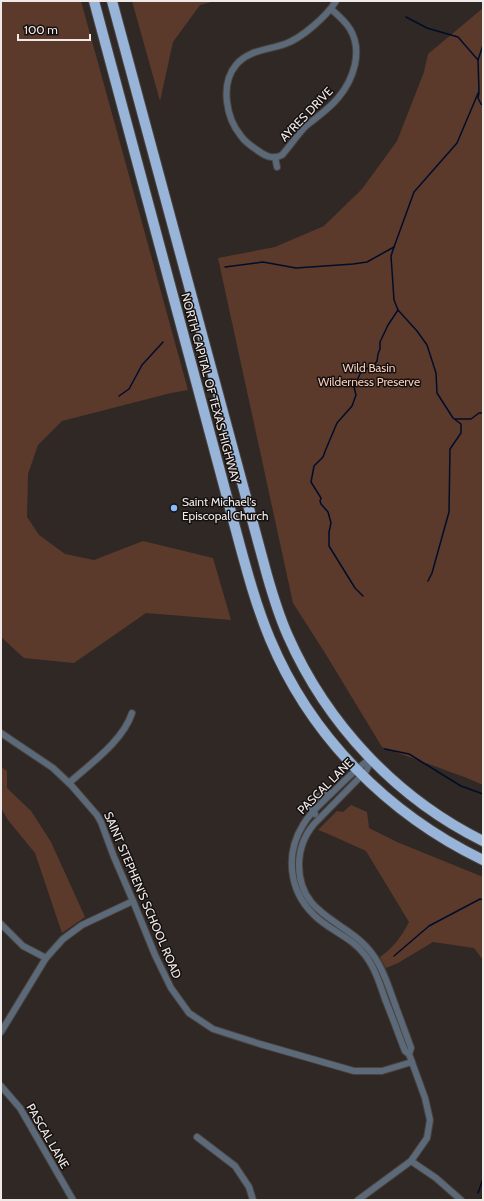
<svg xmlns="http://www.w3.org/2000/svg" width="484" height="1201" font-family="Cabin,sans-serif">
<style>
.green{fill:#5b3a2c}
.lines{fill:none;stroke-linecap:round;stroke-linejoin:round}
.stream{stroke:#000d2a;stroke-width:1.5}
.minor-casing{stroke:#4a433f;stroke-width:8}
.trunk-casing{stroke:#4a433f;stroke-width:12}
.minor{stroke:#5c6979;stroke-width:6}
.trunk{stroke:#98b4d8;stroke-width:10}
.poi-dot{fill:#87bbfb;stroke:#151110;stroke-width:1.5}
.labels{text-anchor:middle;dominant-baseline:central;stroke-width:3;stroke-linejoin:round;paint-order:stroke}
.street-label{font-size:12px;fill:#efe9e7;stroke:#151110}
.park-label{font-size:12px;fill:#f7cbb7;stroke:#151110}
.poi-label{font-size:12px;fill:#efe9e7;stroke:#151110;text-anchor:start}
</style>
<rect width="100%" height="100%" fill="#2f2824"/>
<g class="green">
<path d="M 1,1 L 81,1 L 188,390 L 171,393 L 62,421 L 38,445 L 28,474 L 27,517 L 39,535 L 65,554 L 94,560 L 143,541 L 213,558 L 231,620 L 146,613 L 74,663 L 24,658 L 1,637 Z"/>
<path d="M 132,1 L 215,1 L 200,5 L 173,42 L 160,101 Z"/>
<path d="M 483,8 L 483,785 L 467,778 L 382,747 L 325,653 L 293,603 L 218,258 L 275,247 L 324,226 L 362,189 L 397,141 L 424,72 L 428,54 Z"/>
<path d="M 1,767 L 7,771 L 7,788 L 31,811 L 51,842 L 85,917 L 62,933 L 35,853 L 8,820 L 1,808 Z"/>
<path d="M 351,805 L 367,812 L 369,828 L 397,842 L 483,877 L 483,960 L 474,948 L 433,942 L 398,963 L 386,968 L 380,957 C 394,947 401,937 409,922 L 366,851 L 326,833 L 318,830 L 337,811 L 343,812 Z"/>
</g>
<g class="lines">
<g class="stream">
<path d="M 406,17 L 427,28 L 458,37 L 478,60 L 483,45"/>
<path d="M 479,93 L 478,98 L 481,104 L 483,105"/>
<path d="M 394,247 L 391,256 L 394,300 L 398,310 L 417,331 L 427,345 L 436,373 L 437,393 L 453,418 L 461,424 L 461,433 L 450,449 L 449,512 L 432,573 L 428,581"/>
<path d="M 225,267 L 263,262 L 296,268 L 353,264 L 367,262 L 394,247 L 414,192 L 457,143 L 479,91 L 478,60"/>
<path d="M 119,396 L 129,389 L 142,365 L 163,342"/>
<path d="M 455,419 L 471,419 L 479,413 L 483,413"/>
<path d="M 363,596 L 355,588 L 329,546 L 329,532 L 331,523 L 328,512 L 321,504 L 320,501 L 321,498 L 311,482 L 314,466 L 323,457 L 326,449 L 337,423 L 352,406 L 356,395 L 354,387 L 361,372 L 375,364 L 377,361 L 378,354 L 380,349 L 380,342 L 388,325 L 398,310"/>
<path d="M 385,749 L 409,754 L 461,786 L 483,794"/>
<path d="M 394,956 L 429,926 L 480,899 L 483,900"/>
<path d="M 478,1193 L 483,1179"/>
</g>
<g class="minor-casing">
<g id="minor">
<path d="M 331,9 C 338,15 345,21 350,29 C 363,51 354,79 338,98 C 329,109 317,117 306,126 C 297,135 291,145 282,155 C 273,160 265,156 257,150 C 251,146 245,142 241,136 C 226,118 220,84 236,65 C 248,50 268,50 285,44 C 302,38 327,16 336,1"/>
<path d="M 275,157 L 277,167"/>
<path d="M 1,733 L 53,768 L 71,785 L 97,815 L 101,822 L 114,857 L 133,901 L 155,955 L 171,988 L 189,1013 L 213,1029 L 260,1044 L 354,1071 L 382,1071 L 412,1062"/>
<path d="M 370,759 L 369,765 L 366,771 L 314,824 C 304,836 299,849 299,865 C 299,918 349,920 373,955 C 382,967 387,982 392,996 C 398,1013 405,1031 411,1048 L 409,1054"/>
<path d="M 69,783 C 90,764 123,741 132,713"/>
<path d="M 315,814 L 310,807 L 310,802 L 315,798 L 330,793"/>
<path d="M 1,924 L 23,946 L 46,958"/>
<path d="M 1,1032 L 46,958 L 63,939 L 82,925 L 133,901"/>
<path d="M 1,1086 L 20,1108 L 73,1200"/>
<path d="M 197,1137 L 235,1166 L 249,1187 L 253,1200"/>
<path d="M 411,1161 L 436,1178 L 461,1200"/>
<path d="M 358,1200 L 411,1161 L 427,1138 L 430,1120 L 425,1098 L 409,1054 L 405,1051 C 398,1033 392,1016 385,999 C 380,984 375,968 365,955 C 352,937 328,930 313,914 C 289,890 285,854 303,825 C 310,812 323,802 334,791 C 345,780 357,768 370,759"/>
</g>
</g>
<g class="trunk-casing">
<g id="trunk">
<path d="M 94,1 L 235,527 C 245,564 255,603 270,639 C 311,737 388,814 483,860"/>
<path d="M 112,1 L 267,575 C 273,596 279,616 288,636 C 327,724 396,798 483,841"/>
</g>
</g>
<use href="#minor" class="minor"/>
<use href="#trunk" class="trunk"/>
</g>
<circle class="poi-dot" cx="174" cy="508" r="4"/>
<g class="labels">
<g class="street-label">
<text transform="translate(306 114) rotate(-46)">AYRES DRIVE</text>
<text transform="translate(211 388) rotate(75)">NORTH CAPITAL OF TEXAS HIGHWAY</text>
<text transform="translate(325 786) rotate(-45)">PASCAL LANE</text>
<text transform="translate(143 895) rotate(67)">SAINT STEPHEN'S SCHOOL ROAD</text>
<text transform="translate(48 1136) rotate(60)">PASCAL LANE</text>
</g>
<g class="park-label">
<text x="369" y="367">Wild Basin<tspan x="369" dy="14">Wilderness Preserve</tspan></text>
</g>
<g class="poi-label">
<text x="182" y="501">Saint Michael's<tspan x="182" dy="14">Episcopal Church</tspan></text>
</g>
</g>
<rect width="484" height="1201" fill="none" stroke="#efe9e7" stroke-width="4"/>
<path d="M18 34v6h72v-6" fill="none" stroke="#efe9e7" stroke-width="2"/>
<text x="24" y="34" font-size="12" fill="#efe9e7" stroke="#151110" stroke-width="3" paint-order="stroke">100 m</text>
</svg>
